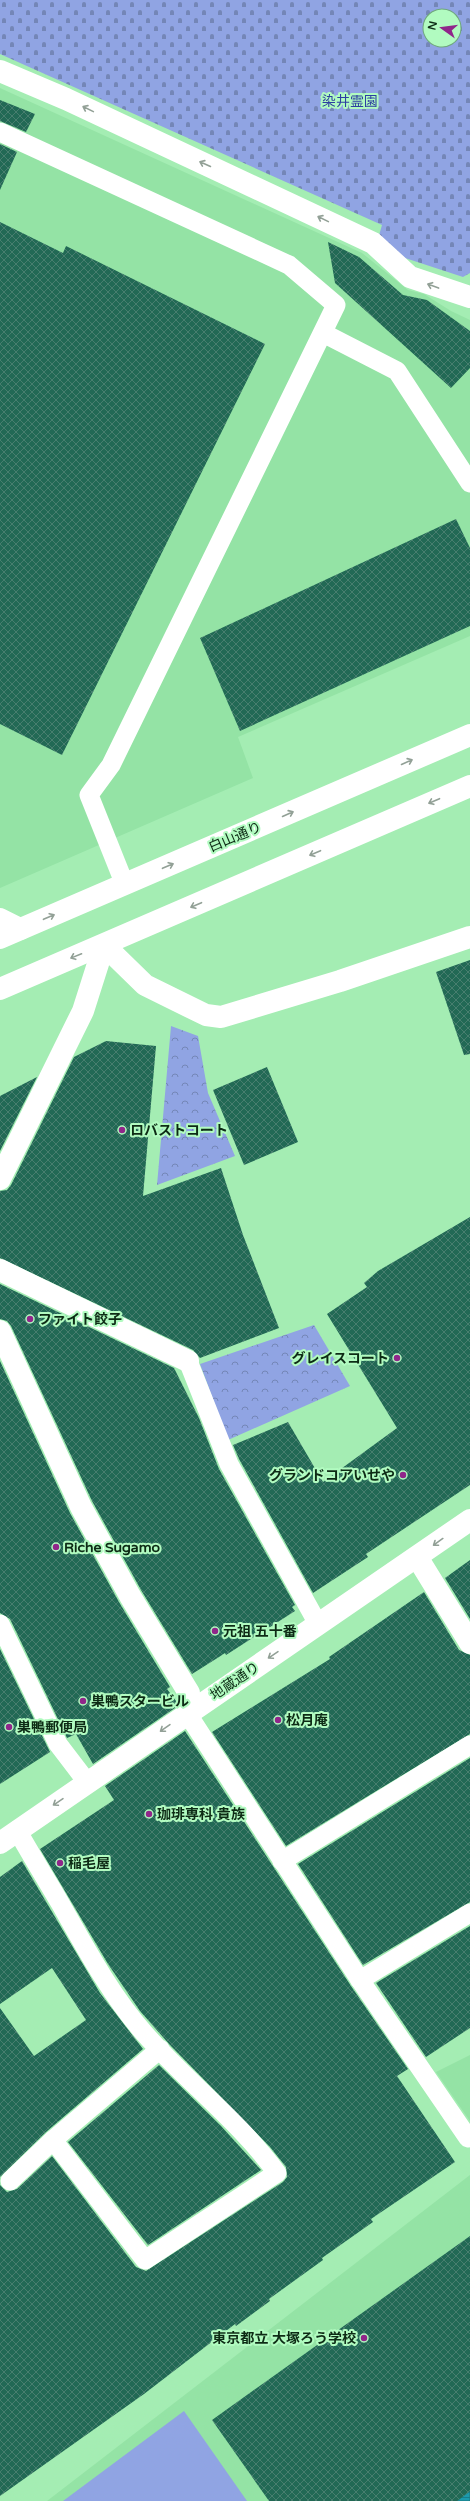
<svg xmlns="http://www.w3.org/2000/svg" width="470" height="2501" font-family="'Varela Round','Noto Sans JP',sans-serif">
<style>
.built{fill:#94e3a5}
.green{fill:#90a4e3}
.cemetery{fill:url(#cemetery-stones);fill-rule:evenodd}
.park{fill:url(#park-crowns)}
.water{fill:url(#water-rules);stroke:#18797f}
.building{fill:url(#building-cross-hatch)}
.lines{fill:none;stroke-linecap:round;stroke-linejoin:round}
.service{stroke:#fff;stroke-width:19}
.minor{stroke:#fff;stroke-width:22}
.trunk{stroke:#fff;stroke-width:22}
.oneway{stroke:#92a096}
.poi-dot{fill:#90268a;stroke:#b1fbc0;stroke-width:1.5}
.labels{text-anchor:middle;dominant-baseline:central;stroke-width:4;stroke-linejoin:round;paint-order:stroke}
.park-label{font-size:14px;fill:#2d3ea1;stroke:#b1fbc0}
.street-label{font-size:14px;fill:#0d2b15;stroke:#b1fbc0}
.poi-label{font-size:14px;font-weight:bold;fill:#0d2b15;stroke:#b1fbc0;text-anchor:start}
</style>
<defs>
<pattern id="cemetery-stones" width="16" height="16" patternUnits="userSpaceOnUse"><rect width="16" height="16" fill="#90a4e3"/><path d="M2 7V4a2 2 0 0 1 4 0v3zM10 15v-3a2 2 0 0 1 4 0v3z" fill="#7486b7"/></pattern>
<pattern id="park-crowns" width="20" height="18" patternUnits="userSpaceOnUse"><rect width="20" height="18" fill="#90a4e3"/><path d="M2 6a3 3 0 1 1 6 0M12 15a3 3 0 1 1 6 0" fill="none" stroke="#7486b7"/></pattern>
<pattern id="water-rules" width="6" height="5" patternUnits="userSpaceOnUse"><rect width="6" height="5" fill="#1c9aad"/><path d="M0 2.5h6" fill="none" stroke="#177e8c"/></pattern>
<pattern id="building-cross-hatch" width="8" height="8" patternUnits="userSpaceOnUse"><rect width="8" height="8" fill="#226955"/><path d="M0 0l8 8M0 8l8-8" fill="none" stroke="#477e6e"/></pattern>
</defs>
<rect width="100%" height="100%" fill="#a4edb3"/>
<g class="built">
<path d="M 0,88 L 362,253 L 408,290 L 424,294 L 451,311 L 470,320 L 470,636 L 238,737 L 253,778 L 0,888 Z"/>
<path d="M 470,2055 L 470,2121 L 436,2072 Z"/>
<path d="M 470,2175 L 470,2501 L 47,2501 Z"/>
</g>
<path class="green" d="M 184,2411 L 247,2501 L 63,2501 Z"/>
<path class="cemetery" d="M 0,0 L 470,0 L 470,273 L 463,277 L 405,258 L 378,239 L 382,225 L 0,54 ZM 430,16 L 454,16 L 454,40 L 430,40 Z"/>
<g class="park">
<path d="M 171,1026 L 198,1036 L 208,1093 L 235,1156 L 157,1185 Z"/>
<path d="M 314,1325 L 350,1386 L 228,1440 L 200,1364 Z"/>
</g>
<path class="water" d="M 470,2491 L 470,2501 L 457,2501 Z"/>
<g class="building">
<path d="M 0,100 L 35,114 L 26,132 L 0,121 Z"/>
<path d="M 0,144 L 17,152 L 0,190 Z"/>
<path d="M 0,222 L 63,253 L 66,246 L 265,344 L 62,755 L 0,724 Z"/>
<path d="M 328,242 L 359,257 L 403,295 L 427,300 L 470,331 L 470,368 L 451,388 L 335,283 Z"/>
<path d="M 456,519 L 470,548 L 470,626 L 240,731 L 200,638 Z"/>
<path d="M 470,960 L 470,1054 L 464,1055 L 436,972 Z"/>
<path d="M 106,1041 L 156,1046 L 143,1196 L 221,1168 L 243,1235 L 279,1328 L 200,1358 L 193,1350 L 0,1258 L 0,1191 L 7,1190 L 11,1185 L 74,1057 Z"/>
<path d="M 267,1067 L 298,1142 L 244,1165 L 213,1090 Z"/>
<path d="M 37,1077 L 0,1151 L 0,1096 Z"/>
<path d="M 470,1217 L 470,1485 L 366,1554 L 368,1557 L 313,1593 L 239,1459 L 233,1445 L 288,1422 L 323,1482 L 397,1428 L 327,1314 L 367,1287 L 364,1283 L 378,1271 Z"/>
<path d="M 0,1284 L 174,1368 L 199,1418 L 219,1469 L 295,1605 L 292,1607 L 295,1611 L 226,1655 L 225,1653 L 219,1657 L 192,1674 L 141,1590 L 92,1501 L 11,1326 L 7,1321 L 0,1319 Z"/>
<path d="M 0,1361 L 70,1513 L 119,1602 L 170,1687 L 167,1689 L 176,1701 L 175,1708 L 93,1764 L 76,1734 L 67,1738 L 10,1619 L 0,1613 Z"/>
<path d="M 470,1560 L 470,1619 L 445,1578 Z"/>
<path d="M 424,1592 L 459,1650 L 470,1655 L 470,1734 L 286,1846 L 212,1732 L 330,1659 L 329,1657 Z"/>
<path d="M 0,1649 L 50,1752 L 0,1784 Z"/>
<path d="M 185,1731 L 351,1986 L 408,2069 L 397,2076 L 455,2162 L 371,2219 L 373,2222 L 322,2258 L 323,2260 L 269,2299 L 270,2301 L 236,2326 L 235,2324 L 144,2394 L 0,2496 L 0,2185 L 7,2192 L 17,2189 L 52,2156 L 136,2267 L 146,2271 L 283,2182 L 287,2177 L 286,2167 L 270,2147 L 170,2045 L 140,2011 L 108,1964 L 40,1849 L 114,1800 L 105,1786 Z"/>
<path d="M 470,1758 L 470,1902 L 363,1965 L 298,1864 Z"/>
<path d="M 22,1861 L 100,1993 L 143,2049 L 46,2132 L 0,2177 L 0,2008 L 34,2056 L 86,2020 L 52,1968 L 0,2004 L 0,1877 Z"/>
<path d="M 470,1926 L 470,2028 L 426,2057 L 376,1983 Z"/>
<path d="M 159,2065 L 221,2126 L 261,2170 L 148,2245 L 68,2142 Z"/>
<path d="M 470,2236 L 470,2491 L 457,2501 L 269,2501 L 212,2420 Z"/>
</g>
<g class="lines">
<g class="service">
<path d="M 0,132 L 289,265 L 336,305 L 111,765 L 89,795 L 125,885"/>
<path d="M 323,333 L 397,371 L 470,483"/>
<path d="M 188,1361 L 229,1464 L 318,1624"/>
<path d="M 0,1624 L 58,1744 L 87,1782"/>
<path d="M 187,1713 L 360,1980 L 468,2138"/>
<path d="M 17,1830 C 31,1855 46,1879 60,1903 C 85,1947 110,1994 144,2033 C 186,2081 239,2121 277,2173 L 145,2260 L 53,2140 L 160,2049"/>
<path d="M 282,1861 L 470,1745"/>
<path d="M 360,1980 L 470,1913"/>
<path d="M 10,2181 L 53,2140"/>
</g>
<g class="minor">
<path d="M 0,71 L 66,99 L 373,243 L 410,277 L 470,297"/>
<path d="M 0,919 L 20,929"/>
<path d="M 0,1179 L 83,1011 L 104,945 L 145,985 L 206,1015 L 221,1017 L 340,981 L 470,937"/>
<path d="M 0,1270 L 188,1361"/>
<path d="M 0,1331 L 81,1507 L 130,1596 L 189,1693 L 187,1713"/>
<path d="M 417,1557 L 470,1643"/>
<path d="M 0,1843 L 470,1520"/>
</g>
<g class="trunk">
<path d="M 0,938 L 470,735"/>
<path d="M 0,989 L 470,786"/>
</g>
</g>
<defs><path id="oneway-shaft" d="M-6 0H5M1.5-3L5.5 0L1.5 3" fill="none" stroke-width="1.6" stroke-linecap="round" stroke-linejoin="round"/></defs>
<g class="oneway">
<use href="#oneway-shaft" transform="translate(88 109) rotate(-154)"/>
<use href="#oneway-shaft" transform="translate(205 164) rotate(-156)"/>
<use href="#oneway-shaft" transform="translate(323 219) rotate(-154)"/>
<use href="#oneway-shaft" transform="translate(433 286) rotate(-160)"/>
<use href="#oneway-shaft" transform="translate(407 762) rotate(-24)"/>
<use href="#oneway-shaft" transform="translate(434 801) rotate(157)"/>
<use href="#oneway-shaft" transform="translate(288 814) rotate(-24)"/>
<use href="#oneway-shaft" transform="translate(315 853) rotate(157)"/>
<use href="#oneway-shaft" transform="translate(168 866) rotate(-23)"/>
<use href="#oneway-shaft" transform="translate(196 905) rotate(157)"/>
<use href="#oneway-shaft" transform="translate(49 917) rotate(-23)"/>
<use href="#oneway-shaft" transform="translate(76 956) rotate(158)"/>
<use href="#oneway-shaft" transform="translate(438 1542) rotate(144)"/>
<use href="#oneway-shaft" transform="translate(273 1655) rotate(146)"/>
<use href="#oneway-shaft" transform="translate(165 1728) rotate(145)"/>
<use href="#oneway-shaft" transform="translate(58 1802) rotate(146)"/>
</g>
<g class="poi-dot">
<circle cx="122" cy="1130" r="4"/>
<circle cx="30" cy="1319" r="4"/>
<circle cx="397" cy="1358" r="4"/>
<circle cx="403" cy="1475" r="4"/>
<circle cx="56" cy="1547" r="4"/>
<circle cx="215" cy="1631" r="4"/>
<circle cx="83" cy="1701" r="4"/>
<circle cx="278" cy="1720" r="4"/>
<circle cx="9" cy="1727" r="4"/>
<circle cx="149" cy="1814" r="4"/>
<circle cx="60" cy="1863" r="4"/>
<circle cx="364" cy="2338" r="4"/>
</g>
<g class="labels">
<g class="park-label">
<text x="350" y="101">染井霊園</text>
</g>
<g class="street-label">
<text transform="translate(235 837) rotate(-23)">白山通り</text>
<text transform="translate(235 1681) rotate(-34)">地蔵通り</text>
</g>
<g class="poi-label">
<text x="130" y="1130">ロバストコート</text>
<text x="38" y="1319">ファイト餃子</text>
<text x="389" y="1358" text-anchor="end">グレイスコート</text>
<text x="395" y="1475" text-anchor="end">グランドコアいせや</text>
<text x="64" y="1547">Riche Sugamo</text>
<text x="223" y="1631">元祖 五十番</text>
<text x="91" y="1701">巣鴨スタービル</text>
<text x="286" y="1720">松月庵</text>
<text x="17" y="1727">巣鴨郵便局</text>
<text x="157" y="1814">珈琲専科 貴族</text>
<text x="68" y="1863">稲毛屋</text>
<text x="356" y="2338" text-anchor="end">東京都立 大塚ろう学校</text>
</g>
</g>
<g transform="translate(442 28) rotate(284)"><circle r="19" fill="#b1fbc0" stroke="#6fa87c"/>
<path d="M0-3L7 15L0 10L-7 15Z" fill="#90268a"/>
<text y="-6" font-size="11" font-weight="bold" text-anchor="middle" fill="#0d2b15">N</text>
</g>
</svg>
